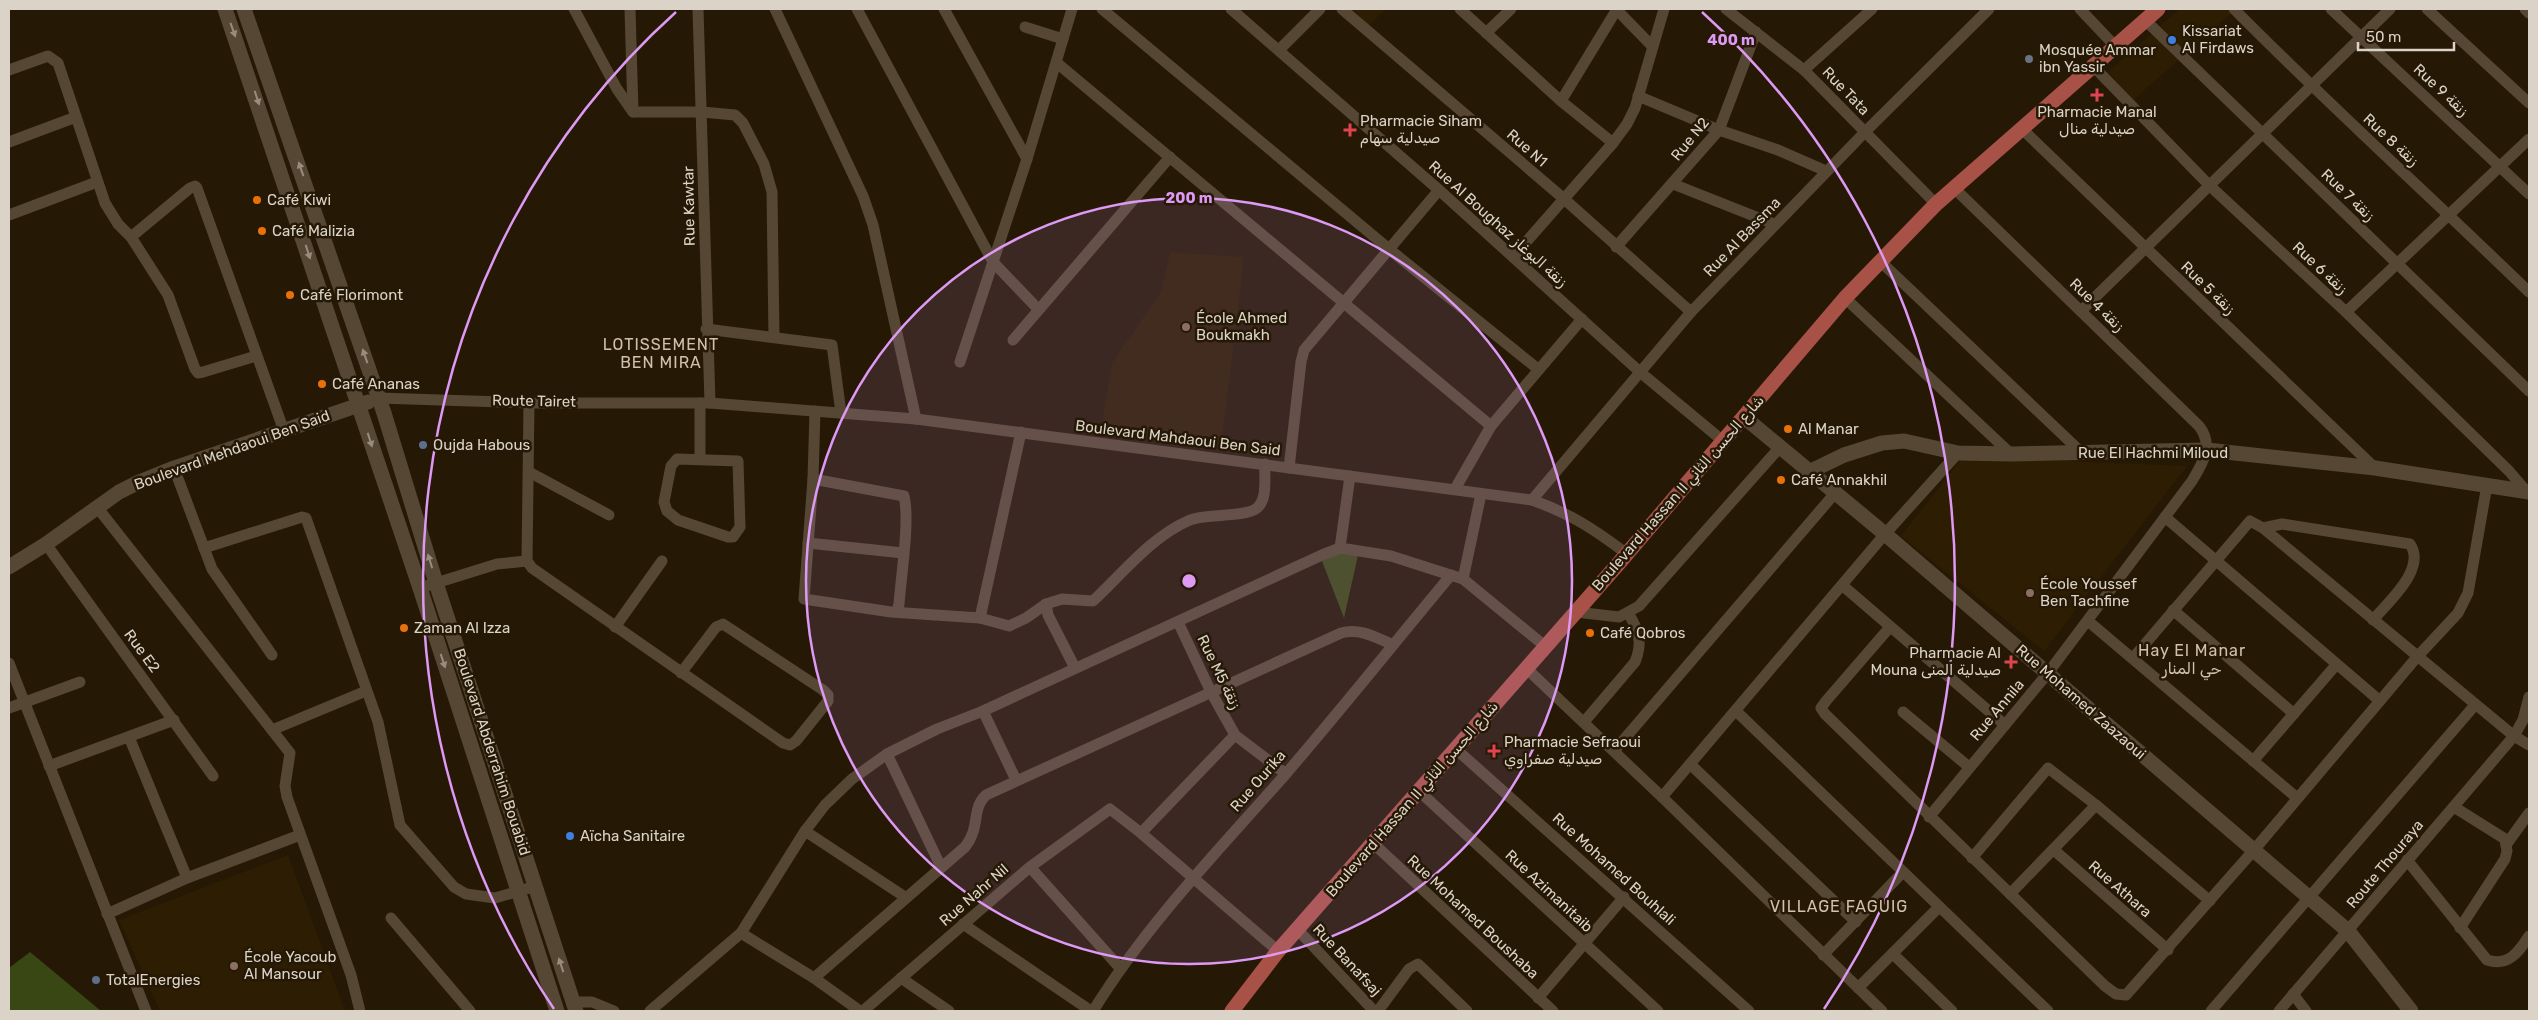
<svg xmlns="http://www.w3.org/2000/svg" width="2538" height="1020" font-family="Rubik,'Noto Sans Arabic',sans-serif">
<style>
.built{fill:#2d1d03}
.green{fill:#394714}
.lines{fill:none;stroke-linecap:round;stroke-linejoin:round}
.street{stroke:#554733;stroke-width:11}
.secondary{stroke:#554733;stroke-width:15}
.primary{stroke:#a85147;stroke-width:15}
.oneway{fill:#988d7d}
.ring{fill:none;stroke:#dd99f4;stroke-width:2.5}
.shop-dot{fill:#3f7fe0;stroke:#251906;stroke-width:2}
.worship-dot{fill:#6b7280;stroke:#251906;stroke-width:2}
.health-dot{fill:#e0444e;stroke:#251906;stroke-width:2}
.food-dot{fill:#e8710a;stroke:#251906;stroke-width:2}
.education-dot{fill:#8d6e63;stroke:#251906;stroke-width:2}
.service-dot{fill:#5c6f8a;stroke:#251906;stroke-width:2}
.labels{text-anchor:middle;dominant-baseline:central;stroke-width:5;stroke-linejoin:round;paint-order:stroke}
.poi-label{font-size:15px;fill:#dbd3c7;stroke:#251906;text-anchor:start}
.street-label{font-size:15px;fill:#dbd3c7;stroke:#251906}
.neighbourhood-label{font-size:16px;letter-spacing:1px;fill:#d2c1aa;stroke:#251906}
.centre{fill:#dd99f4;stroke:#251906;stroke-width:2.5}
.ring-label{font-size:15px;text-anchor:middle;font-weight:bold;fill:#dd99f4;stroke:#251906;stroke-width:5;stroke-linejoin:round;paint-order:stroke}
</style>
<rect width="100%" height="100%" fill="#251906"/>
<g class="built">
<path d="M 1352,9 L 1386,9 L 1369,25 Z"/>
<path d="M 2180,9 L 2236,9 L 2133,100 L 2108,72 Z"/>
<path d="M 1170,252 L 1244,257 L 1222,441 L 1102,423 L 1112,363 L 1161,292 Z"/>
<path d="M 1963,457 L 2187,466 L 2044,651 L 1901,536 Z"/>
<path d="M 288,855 L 345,1011 L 160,1011 L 119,920 Z"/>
</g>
<g class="green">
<path d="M 1338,552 L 1358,555 L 1344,618 L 1322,561 Z"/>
<path d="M 30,952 L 101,1011 L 9,1011 L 9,968 Z"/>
</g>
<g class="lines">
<g class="street">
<path d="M 574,9 L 617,89 L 633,112 L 702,112 L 735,115 L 743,123 L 764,164 L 772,192 L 774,337"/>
<path d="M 630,9 L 633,112"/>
<path d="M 698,9 L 710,403"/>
<path d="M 775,9 L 863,196 L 873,225 L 916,419"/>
<path d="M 857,9 L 993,262 L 1038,309"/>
<path d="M 944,9 L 1027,159"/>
<path d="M 1102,9 L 1389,249 L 1538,369"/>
<path d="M 1231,9 L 1439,190 L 1640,372 L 1723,441"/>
<path d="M 1342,9 L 1563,198 L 1691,312"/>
<path d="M 1460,9 L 1561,101 L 1613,143"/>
<path d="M 1616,9 L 1651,45"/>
<path d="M 1726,9 L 1804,70 L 1936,204"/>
<path d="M 2080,9 L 2115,46"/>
<path d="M 2234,9 C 2330,106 2431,197 2529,292"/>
<path d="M 2331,9 L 2529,194"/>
<path d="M 2427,9 L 2529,103"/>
<path d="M 2525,9 L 2529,13"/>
<path d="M 2145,20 L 2529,391"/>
<path d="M 1025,27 L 1063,39"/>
<path d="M 1486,33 L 1511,9"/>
<path d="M 1279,50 L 1320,9"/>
<path d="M 1057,63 L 1491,426"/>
<path d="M 2093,66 L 2210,186 L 2346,312 L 2509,471 L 2527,492"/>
<path d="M 9,70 L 48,56 L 58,63 L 105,203 L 118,224 L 131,237 L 168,295 L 195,369 L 198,373 L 203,372 L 256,356"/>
<path d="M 1804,70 L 1872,9"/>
<path d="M 1638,96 L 1719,130 L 1778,150 L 1826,171"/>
<path d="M 1561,101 L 1617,9"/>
<path d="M 2021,128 L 2375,468"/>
<path d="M 9,142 L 76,117"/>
<path d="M 1673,184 L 1774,224"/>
<path d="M 9,215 L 97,182"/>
<path d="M 131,237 L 190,188 L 195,186 L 197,188 L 284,431"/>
<path d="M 1616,247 L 1719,130 L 1756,32"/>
<path d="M 1513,257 L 1613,143 L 1627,124 L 1635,108 L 1664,9"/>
<path d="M 1880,261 L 2082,453"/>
<path d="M 1845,298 L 2011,454"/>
<path d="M 2081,311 L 2390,9"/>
<path d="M 2346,312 L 2529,139"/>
<path d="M 706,329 L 832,345 L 841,413"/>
<path d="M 1013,340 L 1170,157"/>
<path d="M 960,362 L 1027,159 L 1072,9"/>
<path d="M 379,398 L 529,403 L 710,403 L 916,419 L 1532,500 C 1571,514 1594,529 1627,554"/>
<path d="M 529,403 L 527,561 L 532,568 L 783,743 L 790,745 L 796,741 L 828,701 L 828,695 L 823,690 L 723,624 L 716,627 L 681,673"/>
<path d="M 815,411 L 813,479 L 804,599 L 891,612 L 980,618 L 1009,626 L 1026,618 L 1046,604"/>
<path d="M 677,459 L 738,461 L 740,527 L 733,537 L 728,537 L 678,520 L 667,511 L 664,502 L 671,466 Z"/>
<path d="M 700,459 L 700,403"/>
<path d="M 174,468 L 212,569 L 272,655"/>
<path d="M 1289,468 L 1301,362 L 1304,350 L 1439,190"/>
<path d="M 529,472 L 609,515"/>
<path d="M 813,479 L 904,496 C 910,520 901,577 899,604 L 897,611"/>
<path d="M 1455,489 L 1491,426 L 1582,319"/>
<path d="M 1532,500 L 1691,312 L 1865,132 L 1989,9"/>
<path d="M 97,507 L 290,753 L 285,786 L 287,797 L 351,975 L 360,1011"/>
<path d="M 2165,517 L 2380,701"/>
<path d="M 2263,528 L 2282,524 L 2410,544 C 2427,569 2388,602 2373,620"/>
<path d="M 808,543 L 903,553"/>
<path d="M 46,544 L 213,776"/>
<path d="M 204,548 L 302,517 L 306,518 L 378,722 L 400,825 L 454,887 L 466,894 L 495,898 L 536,886"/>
<path d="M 1340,548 L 1350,476"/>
<path d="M 1463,579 L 1481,494"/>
<path d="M 1842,585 L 2005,725"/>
<path d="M 420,588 L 497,564 L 527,561"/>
<path d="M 2173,610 L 2294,714"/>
<path d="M 1576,612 L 1619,617 L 1639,606 L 1781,446"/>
<path d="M 980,618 L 1021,432"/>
<path d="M 2088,621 L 2296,797"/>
<path d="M 1178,622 L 1211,692 L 1235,735 L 1286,774"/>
<path d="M 615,627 L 662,561"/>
<path d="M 1890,627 L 1826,701 L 1821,708 L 1825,714 L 2105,986 L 2116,994 L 2126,995 L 2254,850 L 2417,657 L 2458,613 L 2468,593 L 2487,485"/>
<path d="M 2133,658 L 2250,521 L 2263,528 L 2514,736 L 2529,745"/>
<path d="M 9,663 L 146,1011"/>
<path d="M 1075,668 L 1048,615 L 1046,604 L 1062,599 L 1093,601 C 1123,573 1152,536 1190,520 C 1206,513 1246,518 1257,508 C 1268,499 1264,478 1265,464"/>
<path d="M 1526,668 L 1662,797 L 1882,1011"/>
<path d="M 9,708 L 80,682"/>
<path d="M 983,711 L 1016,780"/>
<path d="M 1736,711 L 2048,1011"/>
<path d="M 1903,712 L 1969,767"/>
<path d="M 1584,722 L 1635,662 C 1643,643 1639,630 1628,613"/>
<path d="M 272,730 L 366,691"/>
<path d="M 129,737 L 187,878"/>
<path d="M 1457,750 L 1749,1011"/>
<path d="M 1614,751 L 1836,492"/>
<path d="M 887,754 L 941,867"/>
<path d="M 2253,761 L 2336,665"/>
<path d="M 1690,764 L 1856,922"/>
<path d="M 49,766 L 174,720"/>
<path d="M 1420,792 L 1658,1011"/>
<path d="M 1662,797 L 1885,534 L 1958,453"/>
<path d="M 2454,807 L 2505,839 L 2507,851 L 2505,859 L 2460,928"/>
<path d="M 1929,817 L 2048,673 L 2192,481 C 2203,463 2214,445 2199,426 L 1954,188"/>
<path d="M 805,831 L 905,897"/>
<path d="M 1141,833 L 1235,735"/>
<path d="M 1374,844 L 1553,1011"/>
<path d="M 2506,845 L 2529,813"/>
<path d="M 2054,850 L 2168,950"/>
<path d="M 1972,858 L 2048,768 L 2096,805 L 2210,901"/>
<path d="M 2407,860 L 2487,960 C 2508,967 2519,952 2529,936"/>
<path d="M 1030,867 L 1120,968"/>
<path d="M 2010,894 L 2096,805"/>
<path d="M 107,914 L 187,878 L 300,835"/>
<path d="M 391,918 L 470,1011"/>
<path d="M 963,924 L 1091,1011"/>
<path d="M 1298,930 L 1374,1011"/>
<path d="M 741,933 L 814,978 L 860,1011"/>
<path d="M 1893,954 L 1952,1011"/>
<path d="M 1823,955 L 1903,872"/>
<path d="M 814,978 L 965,847 C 981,827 971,809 986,795 L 1341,633 C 1360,628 1375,637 1393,645"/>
<path d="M 901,978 L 949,1011"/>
<path d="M 1858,988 L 1939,907"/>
<path d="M 2293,994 L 2306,1011"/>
<path d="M 1538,998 L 1624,897"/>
<path d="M 573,1002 L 592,1002 L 614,1011"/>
<path d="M 650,1011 L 741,933 L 805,831 L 825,805 L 852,779 L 887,754 L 937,729 L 983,711 L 1322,555 L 1340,548 L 1391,556 L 1463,579 L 1546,647"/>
<path d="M 863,1011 L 1030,867 L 1110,809 L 1141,833 L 1278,951"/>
<path d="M 1093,1011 C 1146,925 1217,852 1284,776 C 1341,710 1395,642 1451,575"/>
<path d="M 1378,1011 L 1409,969 L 1418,964 L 1467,1011"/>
<path d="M 2211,1011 L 2475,705"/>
<path d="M 2279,1011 L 2514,736 L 2523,720 L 2529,697"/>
</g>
<g class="secondary">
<path d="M 225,9 L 420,588 L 557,1011"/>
<path d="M 244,9 L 384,413 L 436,583 L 576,1011"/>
<path d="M 1744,417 L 1885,534 L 2348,931 L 2411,1011"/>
<path d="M 1811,471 L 1844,455 L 1882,443 L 1904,441 L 1958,453 L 2011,454 L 2207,450 L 2375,468 L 2529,492"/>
<path d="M 9,567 L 46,544 L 119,492 L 137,483 L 174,468 L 368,402"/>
</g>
<path class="primary" d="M 1232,1011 L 1278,951 L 1619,563 L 1845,298 L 1936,204 L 2158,9"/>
</g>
<defs><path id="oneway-solid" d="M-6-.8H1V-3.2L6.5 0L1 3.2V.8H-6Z" transform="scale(1.25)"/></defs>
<g class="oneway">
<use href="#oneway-solid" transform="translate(233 30) rotate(70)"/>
<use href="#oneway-solid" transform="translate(257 98) rotate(72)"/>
<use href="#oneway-solid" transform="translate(301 169) rotate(-109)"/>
<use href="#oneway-solid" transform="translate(308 252) rotate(72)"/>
<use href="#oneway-solid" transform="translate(365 356) rotate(-109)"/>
<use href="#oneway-solid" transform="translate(370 440) rotate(72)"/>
<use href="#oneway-solid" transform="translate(430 561) rotate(-107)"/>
<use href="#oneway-solid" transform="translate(443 661) rotate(72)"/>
<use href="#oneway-solid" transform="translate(561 965) rotate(-108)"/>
</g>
<circle cx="1189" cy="581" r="383" fill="#dd99f4" fill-opacity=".12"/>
<g class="ring">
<circle cx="1189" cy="581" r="383"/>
<path d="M554 1009A766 766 0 0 1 676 12M1702 12A766 766 0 0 1 1824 1009"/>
</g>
<g class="shop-dot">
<circle cx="2172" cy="40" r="5"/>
<circle cx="570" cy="836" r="5"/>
</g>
<circle class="worship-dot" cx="2029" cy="59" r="5"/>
<g class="health-dot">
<path d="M2094.5 87.5h5v5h5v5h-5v5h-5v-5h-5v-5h5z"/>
<path d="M1347.5 122.5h5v5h5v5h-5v5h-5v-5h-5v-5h5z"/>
<path d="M2008.5 654.5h5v5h5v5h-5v5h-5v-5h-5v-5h5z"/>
<path d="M1491.5 743.5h5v5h5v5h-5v5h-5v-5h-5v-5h5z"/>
</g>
<g class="food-dot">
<circle cx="257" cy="200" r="5"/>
<circle cx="262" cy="231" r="5"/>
<circle cx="290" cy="295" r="5"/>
<circle cx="322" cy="384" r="5"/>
<circle cx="1788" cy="429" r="5"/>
<circle cx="1781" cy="480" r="5"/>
<circle cx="404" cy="628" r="5"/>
<circle cx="1590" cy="633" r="5"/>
</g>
<g class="education-dot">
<circle cx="1186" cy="327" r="5"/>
<circle cx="2030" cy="593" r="5"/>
<circle cx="234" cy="966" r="5"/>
</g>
<g class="service-dot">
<circle cx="423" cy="445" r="5"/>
<circle cx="96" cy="980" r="5"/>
</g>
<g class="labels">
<g class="poi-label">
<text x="2182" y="31">Kissariat<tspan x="2182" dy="17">Al Firdaws</tspan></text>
<text x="2039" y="50">Mosquée Ammar<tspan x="2039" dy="17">ibn Yassir</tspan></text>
<text x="2097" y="112" text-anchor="middle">Pharmacie Manal<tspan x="2097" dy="17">صيدلية منال</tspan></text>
<text x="1360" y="121">Pharmacie Siham<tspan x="1360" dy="17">صيدلية سهام</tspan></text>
<text x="267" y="200">Café Kiwi</text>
<text x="272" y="231">Café Malizia</text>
<text x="300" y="295">Café Florimont</text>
<text x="1196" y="318">École Ahmed<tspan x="1196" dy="17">Boukmakh</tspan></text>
<text x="332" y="384">Café Ananas</text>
<text x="1798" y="429">Al Manar</text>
<text x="433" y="445">Oujda Habous</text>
<text x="1791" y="480">Café Annakhil</text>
<text x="2040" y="584">École Youssef<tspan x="2040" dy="17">Ben Tachfine</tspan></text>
<text x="414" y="628">Zaman Al Izza</text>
<text x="1600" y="633">Café Qobros</text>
<text x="2001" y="653" text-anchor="end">Pharmacie Al<tspan x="2001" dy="17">Mouna صيدلية المنى</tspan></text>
<text x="1504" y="742">Pharmacie Sefraoui<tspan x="1504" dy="17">صيدلية صفراوي</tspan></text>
<text x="580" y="836">Aïcha Sanitaire</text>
<text x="244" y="957">École Yacoub<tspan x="244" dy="17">Al Mansour</tspan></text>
<text x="106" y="980">TotalEnergies</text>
</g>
<g class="street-label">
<text transform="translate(2441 90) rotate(43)">Rue 9 زنقة</text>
<text transform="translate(1846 91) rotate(46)">Rue Tata</text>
<text transform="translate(1690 139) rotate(-51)">Rue N2</text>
<text transform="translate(2391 140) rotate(43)">Rue 8 زنقة</text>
<text transform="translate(1527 148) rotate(41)">Rue N1</text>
<text transform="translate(2348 195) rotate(44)">Rue 7 زنقة</text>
<text transform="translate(689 206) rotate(-91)">Rue Kawtar</text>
<text transform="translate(1498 224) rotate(42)">Rue Al Boughaz زنقة البوغاز</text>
<text transform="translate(1742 237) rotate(-46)">Rue Al Bassma</text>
<text transform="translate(2320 268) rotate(43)">Rue 6 زنقة</text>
<text transform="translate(2208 288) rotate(44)">Rue 5 زنقة</text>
<text transform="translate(2097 305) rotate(44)">Rue 4 زنقة</text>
<text transform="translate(534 401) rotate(1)">Route Tairet</text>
<text transform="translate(1178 438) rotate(7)">Boulevard Mahdaoui Ben Said</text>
<text transform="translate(232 450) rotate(-20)">Boulevard Mehdaoui Ben Said</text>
<text x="2153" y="453">Rue El Hachmi Miloud</text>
<text transform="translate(1678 493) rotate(-49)">Boulevard Hassan II شارع الحسن الثاني</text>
<text transform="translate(142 651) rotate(54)">Rue E2</text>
<text transform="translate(1219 672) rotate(64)">Rue M5 زنقة</text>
<text transform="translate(2081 702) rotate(41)">Rue Mohamed Zaazaoui</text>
<text transform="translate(1997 710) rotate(-50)">Rue Annila</text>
<text transform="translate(492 752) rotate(72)">Boulevard Abderrahim Bouabid</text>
<text transform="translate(1258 781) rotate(-49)">Rue Ourika</text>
<text transform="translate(1412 799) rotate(-49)">Boulevard Hassan II شارع الحسن الثاني</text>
<text transform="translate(2385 864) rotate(-50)">Route Thouraya</text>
<text transform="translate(1614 869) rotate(42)">Rue Mohamed Bouhlali</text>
<text transform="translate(2120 889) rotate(41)">Rue Athara</text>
<text transform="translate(1549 891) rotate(43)">Rue Azimanitaib</text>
<text transform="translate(974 895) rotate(-41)">Rue Nahr Nil</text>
<text transform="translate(1473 917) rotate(43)">Rue Mohamed Boushaba</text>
<text transform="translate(1347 960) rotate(47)">Rue Banafsaj</text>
</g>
<g class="neighbourhood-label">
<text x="661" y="344">LOTISSEMENT<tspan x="661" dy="18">BEN MIRA</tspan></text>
<text x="2192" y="650">Hay El Manar<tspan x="2192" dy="18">حي المنار</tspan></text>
<text x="1839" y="906">VILLAGE FAGUIG</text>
</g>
</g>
<circle cx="1189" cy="581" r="8" class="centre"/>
<g class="ring-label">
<text x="1731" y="45">400 m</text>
<text x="1189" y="203">200 m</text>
</g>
<rect width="2538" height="1020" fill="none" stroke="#dbd3c7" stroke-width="20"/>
<path d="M2358 42v8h96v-8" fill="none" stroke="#dbd3c7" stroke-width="2.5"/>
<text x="2366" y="42" font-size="15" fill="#dbd3c7" stroke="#251906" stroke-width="4" paint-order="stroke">50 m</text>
</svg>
